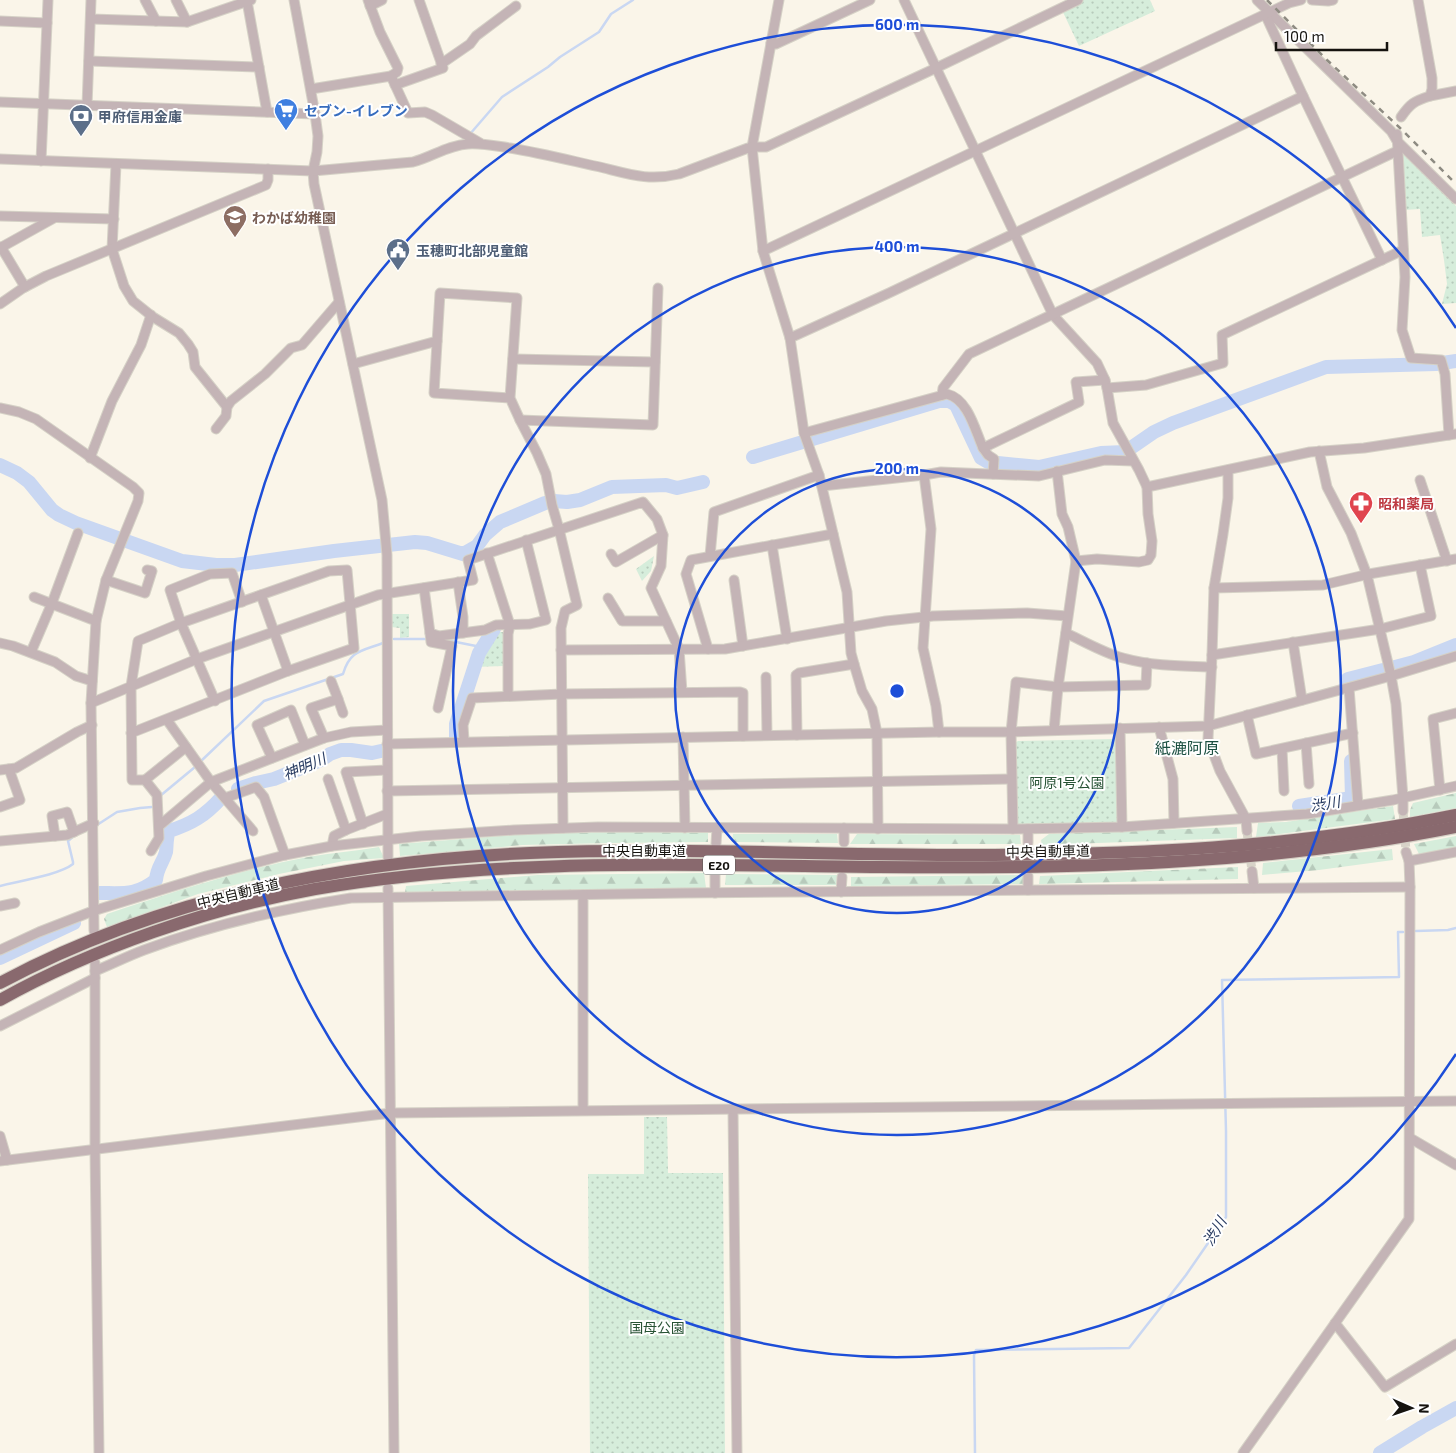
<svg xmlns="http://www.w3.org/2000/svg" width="1456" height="1453" font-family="'Exo 2','Noto Sans JP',sans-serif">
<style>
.forest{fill:url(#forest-firs)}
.park{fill:url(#park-dots)}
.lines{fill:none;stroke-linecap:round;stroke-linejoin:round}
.stream{stroke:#c9d7f2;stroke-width:2.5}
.river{stroke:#c9d7f2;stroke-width:14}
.minor-tunnel{stroke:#d8d3c8;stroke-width:9;stroke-dasharray:9 4.5;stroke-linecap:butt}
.minor-casing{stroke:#d5d1c6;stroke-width:11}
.highway-casing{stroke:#d5d1c6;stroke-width:14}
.minor{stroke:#c4b4b6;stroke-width:9}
.highway{stroke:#89696e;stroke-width:12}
.rail{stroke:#8e8b82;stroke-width:2.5;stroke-dasharray:6 6;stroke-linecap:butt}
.ring{fill:none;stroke:#1d4ed8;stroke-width:2.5}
.labels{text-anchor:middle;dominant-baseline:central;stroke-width:4;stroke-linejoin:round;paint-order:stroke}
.shield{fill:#fff;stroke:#5b5a57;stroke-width:1}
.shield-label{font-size:12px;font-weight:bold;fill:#15130f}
.shop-label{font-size:14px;font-weight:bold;fill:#366cbe;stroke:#fff;text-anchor:start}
.service-label{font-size:14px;font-weight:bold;fill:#4e5e75;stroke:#fff;text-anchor:start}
.education-label{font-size:14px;font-weight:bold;fill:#785e54;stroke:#fff;text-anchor:start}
.health-label{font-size:14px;font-weight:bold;fill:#be3a42;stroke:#fff;text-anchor:start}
.park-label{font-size:14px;fill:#275234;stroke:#fff}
.street-label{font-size:14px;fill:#15130f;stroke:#fff}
.water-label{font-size:15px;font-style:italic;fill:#283b61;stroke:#fff}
.quarter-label{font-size:16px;fill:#1b4f41;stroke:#fff}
.centre{fill:#1d4ed8;stroke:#fff;stroke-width:2.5}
.ring-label{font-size:15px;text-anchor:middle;font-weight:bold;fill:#1d4ed8;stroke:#fff;stroke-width:4;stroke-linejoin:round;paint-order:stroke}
</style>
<defs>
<pattern id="forest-firs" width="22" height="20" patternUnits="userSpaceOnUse" patternTransform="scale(1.25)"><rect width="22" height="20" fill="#d6eddb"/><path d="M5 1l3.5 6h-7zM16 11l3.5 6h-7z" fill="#b7cabb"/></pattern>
<pattern id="park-dots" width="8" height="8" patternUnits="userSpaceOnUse" patternTransform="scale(1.25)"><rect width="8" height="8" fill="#d6eddb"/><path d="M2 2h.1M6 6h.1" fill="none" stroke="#b7cabb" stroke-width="1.8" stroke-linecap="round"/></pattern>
</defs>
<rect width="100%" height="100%" fill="#faf5e9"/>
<g class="forest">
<path d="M 1456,793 L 1456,808 L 1410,817 L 1410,810 L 1413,803 Z"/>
<path d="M 1393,806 L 1395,819 L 1256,837 L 1258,823 L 1286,822 Z"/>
<path d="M 1237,827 L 1237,838 L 1042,845 L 1041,840 L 1049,834 Z"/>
<path d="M 606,832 L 708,832 L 708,842 L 609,843 L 523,845 L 400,856 L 399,844 L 525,834 Z"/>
<path d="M 733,834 L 837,834 L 838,843 L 732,842 Z"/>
<path d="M 857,834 L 1020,835 L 1021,844 L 850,844 Z"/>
<path d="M 1456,836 L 1456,847 L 1419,854 L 1414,844 Z"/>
<path d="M 379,847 L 384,858 L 344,861 L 279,874 L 198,894 L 107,927 L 104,919 L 107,914 C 173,892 239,870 308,857 C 331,853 356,851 379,847 Z"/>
<path d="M 1392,849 L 1393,860 L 1319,870 L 1262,875 L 1263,863 Z"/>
<path d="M 1238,867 L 1238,879 L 1039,884 L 1040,876 Z"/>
<path d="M 704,873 L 706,888 L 405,892 L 406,886 L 538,875 Z"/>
<path d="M 726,874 L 837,875 L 836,885 L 725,885 Z"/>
<path d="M 1023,875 L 1023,884 L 851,886 L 851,877 Z"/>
</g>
<g class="park">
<path d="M 1078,0 L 1150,0 L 1155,11 L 1079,46 L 1061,8 Z"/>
<path d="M 1402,153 L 1456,206 L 1456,303 L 1442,304 L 1447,284 L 1444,260 L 1440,235 L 1422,237 L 1420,209 L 1404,210 Z"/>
<path d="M 654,556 L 651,571 L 642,581 L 636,569 Z"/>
<path d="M 390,614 L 409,614 L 409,637 L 400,638 L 400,628 L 391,627 Z"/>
<path d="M 495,632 L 503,632 L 503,666 L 475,667 L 481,653 Z"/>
<path d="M 1116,739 L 1118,822 L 1017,825 L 1015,743 L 1018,741 Z"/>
<path d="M 644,1117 L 667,1117 L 668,1173 L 723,1173 L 725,1453 L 590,1453 L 588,1174 L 644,1174 Z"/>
</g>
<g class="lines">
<g class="stream">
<path d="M 470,134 L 502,97 L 548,67 L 560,57 L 599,32 L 611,14 L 633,0"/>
<path d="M 394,639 L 427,639"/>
<path d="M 451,641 L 476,646 L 481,649"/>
<path d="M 200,762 L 264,701 L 343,674 C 350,650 362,651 383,643"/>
<path d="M 160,796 L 195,767"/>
<path d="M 97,825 L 117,812 L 140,808 L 152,807"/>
<path d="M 0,886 C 19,881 59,875 73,864 L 73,862 L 68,841 L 74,836"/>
<path d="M 1416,931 L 1448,930 L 1456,928"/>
<path d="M 975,1453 L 974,1355 L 976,1350 L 1129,1348 L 1186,1275 L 1226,1217 L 1226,1131 L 1222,980 L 1399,977 L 1398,932 L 1403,932"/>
</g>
<g class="river">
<path d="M 753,457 L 939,401 L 949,401 L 956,405 L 981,458 L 988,462 L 1039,467 L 1101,453 L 1125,452 L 1154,432 L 1173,423 L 1326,367 L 1436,364 L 1456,361"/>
<path d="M 0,465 L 17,473 L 29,482 L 52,510 L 59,515 L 76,523 L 182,561 L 216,565 L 235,565 L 334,551 L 415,542 L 427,543 L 463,554 L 477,546 L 485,535 L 500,522 L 545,503 L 554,501 L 567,502 L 580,500 L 612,487 L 666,485 L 677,488 L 703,482"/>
<path d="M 1395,667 L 1414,662 L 1456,645"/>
<path d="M 1348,681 L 1348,679 L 1383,670"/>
<path d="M 456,738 L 456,724 L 479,653 L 494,629"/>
<path d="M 238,789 L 256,783 L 274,779 L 321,760 L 330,754 L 341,750 L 351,750 L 372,753 L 381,751"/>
<path d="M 1299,806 L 1352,798 L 1351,761"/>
<path d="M 99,893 C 123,893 136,896 156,880 C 157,867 163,863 166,852 C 167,845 166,838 169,831 C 191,824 205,816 221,798"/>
<path d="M 0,958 L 74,923"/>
<path d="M 1380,1453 L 1422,1427 L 1456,1408"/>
</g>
<g class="minor-tunnel">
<path d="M 1403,811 L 1406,852"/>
<path d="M 1247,831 L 1252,871"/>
</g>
<g class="minor-casing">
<g id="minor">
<path d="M 145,0 L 156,21"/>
<path d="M 176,0 L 187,22"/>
<path d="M 294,0 L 315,114 L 318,136 L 317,152 L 313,171 L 314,184 L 382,500 L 387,555 L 388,857"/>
<path d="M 368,0 L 380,32 L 398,68 L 397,72 L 391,76"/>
<path d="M 779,0 L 752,147 L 763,251 L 790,338 L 804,433 L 819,475 L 847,592 L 851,653 L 854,664 L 862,691 L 872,709 L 877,733 L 878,829"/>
<path d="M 904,0 L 1053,315 L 1097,363 L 1105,380 L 1107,388 L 1113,423 L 1139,470 L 1147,487 L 1148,514 L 1152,541 L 1151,555 L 1148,560 L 1139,562 L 1097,559 L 1076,561"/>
<path d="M 1257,0 L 1391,131 L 1397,141 L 1456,199"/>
<path d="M 1312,0 L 1328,1 L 1333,0"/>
<path d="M 247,1 L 267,112"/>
<path d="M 370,6 L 382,0"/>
<path d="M 1265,14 L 1303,96 L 1382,260"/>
<path d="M 91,19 L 187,22 L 251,0"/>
<path d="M 0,21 L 47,23"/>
<path d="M 771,43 L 776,44 L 870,0"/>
<path d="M 89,61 L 259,67"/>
<path d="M 441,64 L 470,44 L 476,36 L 516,6"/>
<path d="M 395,85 L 443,68 L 419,0"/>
<path d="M 311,89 L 391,76 L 408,113 L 425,112 L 432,115 L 480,143"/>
<path d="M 1430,96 L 1456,91"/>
<path d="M 0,102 L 315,114"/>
<path d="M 87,106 L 91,0"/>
<path d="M 1401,117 C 1410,104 1414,101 1430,96 L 1432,89 L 1432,78 L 1418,0"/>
<path d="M 1397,134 L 1405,277 L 1402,330 L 1411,358 L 1441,360 L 1445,374 L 1449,435"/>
<path d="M 0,159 L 313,171 L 413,162 C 432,157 448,145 468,144 C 481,143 496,146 510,148 C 541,153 572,161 604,168 C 632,175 650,181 679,174 L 748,148 L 752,147 L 766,147 L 936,68 L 1078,0"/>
<path d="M 41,161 L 48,0"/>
<path d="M 116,164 L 112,249 L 124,286 L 133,301 L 153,317 L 179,333 L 188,344 L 193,352 L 195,367 L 227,407"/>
<path d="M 0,216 L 114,219"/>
<path d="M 1,247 L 25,287"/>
<path d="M 0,248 L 54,218"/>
<path d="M 763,251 L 1289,3 L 1301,0"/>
<path d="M 0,304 L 23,288 L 46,276 L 266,185 L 268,180 L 268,169"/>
<path d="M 790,338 L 889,293 L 1303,96"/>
<path d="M 513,359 L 655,362"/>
<path d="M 353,364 L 437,341"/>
<path d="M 1107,388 L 1146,385 L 1223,363 L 1222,335 L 1403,250"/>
<path d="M 942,395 L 943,388 L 969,354 L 1397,151"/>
<path d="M 510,398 L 434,393 L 440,293 L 517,298 L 510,398 L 520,420 L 537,453 L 546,474 L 552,505 L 559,529 L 577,605 L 565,611 L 561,628 L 563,828"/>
<path d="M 0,408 L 19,412 L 36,419 L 133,487 L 139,493 L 138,501 L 106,580 L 96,621 L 91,703 L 94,931"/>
<path d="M 520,420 L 653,425 L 658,288"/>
<path d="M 216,429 L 226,416 L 227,407 L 231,401 L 265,374 L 291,348 L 302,345 L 339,302"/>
<path d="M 804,433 L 947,394 C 968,399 975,430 983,448 L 988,455 L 994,459 L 993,474"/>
<path d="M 983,448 L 1079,402 L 1076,382 L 1105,380"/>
<path d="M 1319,451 L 1327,487 L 1351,533 L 1367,575 L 1391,676 L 1396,704 L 1403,798 L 1403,811"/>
<path d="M 90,458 L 112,401 L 141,345 L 151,315"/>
<path d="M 1228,470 L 1228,498 L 1223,534 L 1214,588 L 1212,655 L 1208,739 L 1220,771 L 1246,819 L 1247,831"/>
<path d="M 924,475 L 931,529 L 923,648 L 936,706 L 939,732"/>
<path d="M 1420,480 L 1447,561"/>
<path d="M 822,486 L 924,475 L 941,472 L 1039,476 L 1105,460 L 1133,461"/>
<path d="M 1147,487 L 1310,452 L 1364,448 L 1456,434"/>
<path d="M 772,545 L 787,639"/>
<path d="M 487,553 L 510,625 L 508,634 L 508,696"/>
<path d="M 611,554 L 616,562 L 663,535"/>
<path d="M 710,556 L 714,512 L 819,475"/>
<path d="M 106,580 L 145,593 L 152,571 L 147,570"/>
<path d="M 734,580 L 743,646"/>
<path d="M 458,582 L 463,617 L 463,633"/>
<path d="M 424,588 L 430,633 L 439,636 L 485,630 L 496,625 L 530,624 L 546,620 L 526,540"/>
<path d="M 1214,588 L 1323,585 L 1369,574 L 1456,559"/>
<path d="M 261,595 L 288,671"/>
<path d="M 34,597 L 96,621"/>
<path d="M 608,598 L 622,621 L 666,621"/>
<path d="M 430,633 L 431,642 L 452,646 L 438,708"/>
<path d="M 1066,633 C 1083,641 1106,654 1123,658 C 1152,666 1182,666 1212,667"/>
<path d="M 1293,642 L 1302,700"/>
<path d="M 0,643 L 13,646 L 55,662 L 76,676 L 92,681"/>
<path d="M 708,649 L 686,574 L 691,560 L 833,534"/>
<path d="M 561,650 L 725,649 L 886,621 L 933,616 L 1027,613 L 1067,616"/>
<path d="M 31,652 L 52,603 L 78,533"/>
<path d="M 1212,655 L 1380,629 L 1431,616 L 1420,565"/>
<path d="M 766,677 L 767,735"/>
<path d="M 1349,688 L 1358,805"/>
<path d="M 338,699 L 343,713"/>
<path d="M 215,701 L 181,623 L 170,590 L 210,574 L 232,573 L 242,602"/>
<path d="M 91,703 L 197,659 L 378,595 L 473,580 L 468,560 L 643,502 L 657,519 L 663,535 L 661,566 L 651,588 L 679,649 L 682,692"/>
<path d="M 1247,715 L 1256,754 L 1353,733"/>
<path d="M 167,720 L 211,782 L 253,831"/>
<path d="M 1159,727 L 1173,779 L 1174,823"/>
<path d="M 1120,728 L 1122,827"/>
<path d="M 1054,730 L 1058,687 L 1076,561 L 1068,527 L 1062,514 L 1057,471"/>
<path d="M 131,733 L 288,671 L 354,648 L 347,570 L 329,571 L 181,623 L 138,641 L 131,686 L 132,780 L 145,780 L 157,795 L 159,838 L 151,851"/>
<path d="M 797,735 L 796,675 L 799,673 L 854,664"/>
<path d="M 683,737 L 685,828"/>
<path d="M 324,738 L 311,708 L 338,699 L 331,681"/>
<path d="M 464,741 L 463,725 L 472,698 L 562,694 L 740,692 L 743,693 L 743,736"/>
<path d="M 1306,743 L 1309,784"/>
<path d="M 387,744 L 939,732 L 1011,732 L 1208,726 L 1391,676 L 1456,656"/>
<path d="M 1282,749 L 1284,791"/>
<path d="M 272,758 L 257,725 L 291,710 L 305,745"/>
<path d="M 0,770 L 16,768 L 77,732 L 92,725"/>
<path d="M 328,779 L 346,830"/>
<path d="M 145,780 L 186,747"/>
<path d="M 1440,790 L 1433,719 L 1456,713"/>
<path d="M 387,791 L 1011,779"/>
<path d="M 225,798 L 256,787 L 264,797 L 285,855"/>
<path d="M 0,807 L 20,800 L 9,769"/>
<path d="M 363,824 L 346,772 L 387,770"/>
<path d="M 159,826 L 211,782 L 324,738 L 351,732 L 387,730"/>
<path d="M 1013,829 L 1011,732 L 1016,682 L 1058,687 L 1146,685 L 1147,663"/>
<path d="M 1028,829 L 1028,843"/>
<path d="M 55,836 L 52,816 L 67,812 L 74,832"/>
<path d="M 0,841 L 67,835 L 94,823"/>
<path d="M 844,842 L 844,828"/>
<path d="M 716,844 L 717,828"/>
<path d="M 332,846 L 334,836 L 346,830 L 387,814"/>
<path d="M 1409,861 L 1456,852"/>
<path d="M 1252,871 L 1254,888"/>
<path d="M 388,888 L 394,1453"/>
<path d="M 1028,890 L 1028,876"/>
<path d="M 841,892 L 842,877"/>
<path d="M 715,893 L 715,873"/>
<path d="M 0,906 L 15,903"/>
<path d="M 0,950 L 39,932 L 93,911 L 206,876 L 285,855 L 332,846 L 421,836 L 514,830 L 598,827 L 1013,829 L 1122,827 L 1307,814 L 1393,800 L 1456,786"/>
<path d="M 95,963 L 95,1150 L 99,1453"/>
<path d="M 95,971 C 112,964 128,956 144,950 C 211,925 281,909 351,898 L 684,893 L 1410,887"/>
<path d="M 0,1026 L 95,978"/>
<path d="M 733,1109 L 737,1453"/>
<path d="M 583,1110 L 583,895"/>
<path d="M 0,1136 L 7,1160"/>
<path d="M 1410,1138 L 1456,1165"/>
<path d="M 0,1161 L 391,1113 L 1456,1101"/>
<path d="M 1335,1323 L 1385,1387 L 1456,1344"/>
<path d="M 1243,1453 L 1409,1219 L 1410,887 L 1409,861 L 1406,852"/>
</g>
</g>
<g class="highway-casing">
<g id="highway">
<path d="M 0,983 C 162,896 348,861 530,853 C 676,847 822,855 968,855 C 1131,855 1296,848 1456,815"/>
<path d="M 0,1000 C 93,948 210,908 315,889 C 501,857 690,865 878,867 C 1071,869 1267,865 1456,827"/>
</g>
</g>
<use href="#minor" class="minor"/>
<use href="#highway" class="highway"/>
<path class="rail" d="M 1267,0 L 1327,60 L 1399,127 L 1456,184"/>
</g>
<g class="ring">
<circle cx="897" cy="691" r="222"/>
<circle cx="897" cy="691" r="444"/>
<path d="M1456 1054A666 666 0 1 1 1456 328"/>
</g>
<defs>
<g id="supermarket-pin" transform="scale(1.25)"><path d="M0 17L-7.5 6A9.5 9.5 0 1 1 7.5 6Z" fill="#3f7fe0" stroke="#fff"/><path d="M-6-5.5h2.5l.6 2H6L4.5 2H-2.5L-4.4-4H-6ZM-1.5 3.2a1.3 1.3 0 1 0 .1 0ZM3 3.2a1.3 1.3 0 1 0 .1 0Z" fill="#fff"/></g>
<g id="bank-pin" transform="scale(1.25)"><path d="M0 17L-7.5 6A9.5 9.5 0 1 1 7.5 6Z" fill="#5c6f8a" stroke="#fff"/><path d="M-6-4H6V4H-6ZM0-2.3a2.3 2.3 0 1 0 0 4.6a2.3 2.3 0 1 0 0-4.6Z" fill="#fff"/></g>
<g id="school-pin" transform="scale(1.25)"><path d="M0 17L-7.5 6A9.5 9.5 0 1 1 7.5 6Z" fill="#8d6e63" stroke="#fff"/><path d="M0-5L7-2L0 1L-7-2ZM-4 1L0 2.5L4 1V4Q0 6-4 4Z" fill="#fff"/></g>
<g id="civic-pin" transform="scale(1.25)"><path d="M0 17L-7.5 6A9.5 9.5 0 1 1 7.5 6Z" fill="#5c6f8a" stroke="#fff"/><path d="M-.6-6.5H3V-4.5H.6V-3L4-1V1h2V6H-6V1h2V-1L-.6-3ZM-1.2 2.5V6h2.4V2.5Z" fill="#fff"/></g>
<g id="pharmacy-pin" transform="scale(1.25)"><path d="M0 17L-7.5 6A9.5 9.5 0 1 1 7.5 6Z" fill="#e0444e" stroke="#fff"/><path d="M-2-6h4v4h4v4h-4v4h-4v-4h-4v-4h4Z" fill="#fff"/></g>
</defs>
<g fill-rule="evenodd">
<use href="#supermarket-pin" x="286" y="110"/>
<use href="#bank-pin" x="81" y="116"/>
<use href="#school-pin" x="235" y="217"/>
<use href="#civic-pin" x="398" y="250"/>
<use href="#pharmacy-pin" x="1361" y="503"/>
</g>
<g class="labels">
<rect class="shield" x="703" y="855.5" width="32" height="19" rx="4"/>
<g class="shield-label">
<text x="719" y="865">E20</text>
</g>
<g class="shop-label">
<text x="304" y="110">セブン-イレブン</text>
</g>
<g class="service-label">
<text x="98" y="116">甲府信用金庫</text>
<text x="416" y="250">玉穂町北部児童館</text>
</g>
<g class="education-label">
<text x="252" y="217">わかば幼稚園</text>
</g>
<g class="health-label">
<text x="1378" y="503">昭和薬局</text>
</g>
<g class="park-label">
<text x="1067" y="782">阿原1号公園</text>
<text x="657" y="1327">国母公園</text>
</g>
<g class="street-label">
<text x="644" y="850">中央自動車道</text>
<text transform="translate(1048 851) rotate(-1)">中央自動車道</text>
<text transform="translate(238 893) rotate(-14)">中央自動車道</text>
</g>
<g class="water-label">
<text transform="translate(304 766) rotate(-23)">神明川</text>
<text transform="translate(1325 803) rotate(-9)">渋川</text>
<text transform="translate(1214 1231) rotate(-59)">渋川</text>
</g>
<g class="quarter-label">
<text x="1187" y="747">紙漉阿原</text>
</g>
</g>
<circle cx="897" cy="691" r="8" class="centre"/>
<g class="ring-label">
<text x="897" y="30">600 m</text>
<text x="897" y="252">400 m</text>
<text x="897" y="474">200 m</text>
</g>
<g transform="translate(1411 1408) rotate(92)" stroke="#ffffff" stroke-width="4" paint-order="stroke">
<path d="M0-4L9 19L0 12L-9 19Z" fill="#15130f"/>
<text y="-8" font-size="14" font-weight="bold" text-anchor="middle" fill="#15130f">N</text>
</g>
<path d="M1276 42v8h111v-8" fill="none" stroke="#15130f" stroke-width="2.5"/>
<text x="1284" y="42" font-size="15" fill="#15130f" stroke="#ffffff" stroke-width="4" paint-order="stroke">100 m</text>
</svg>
